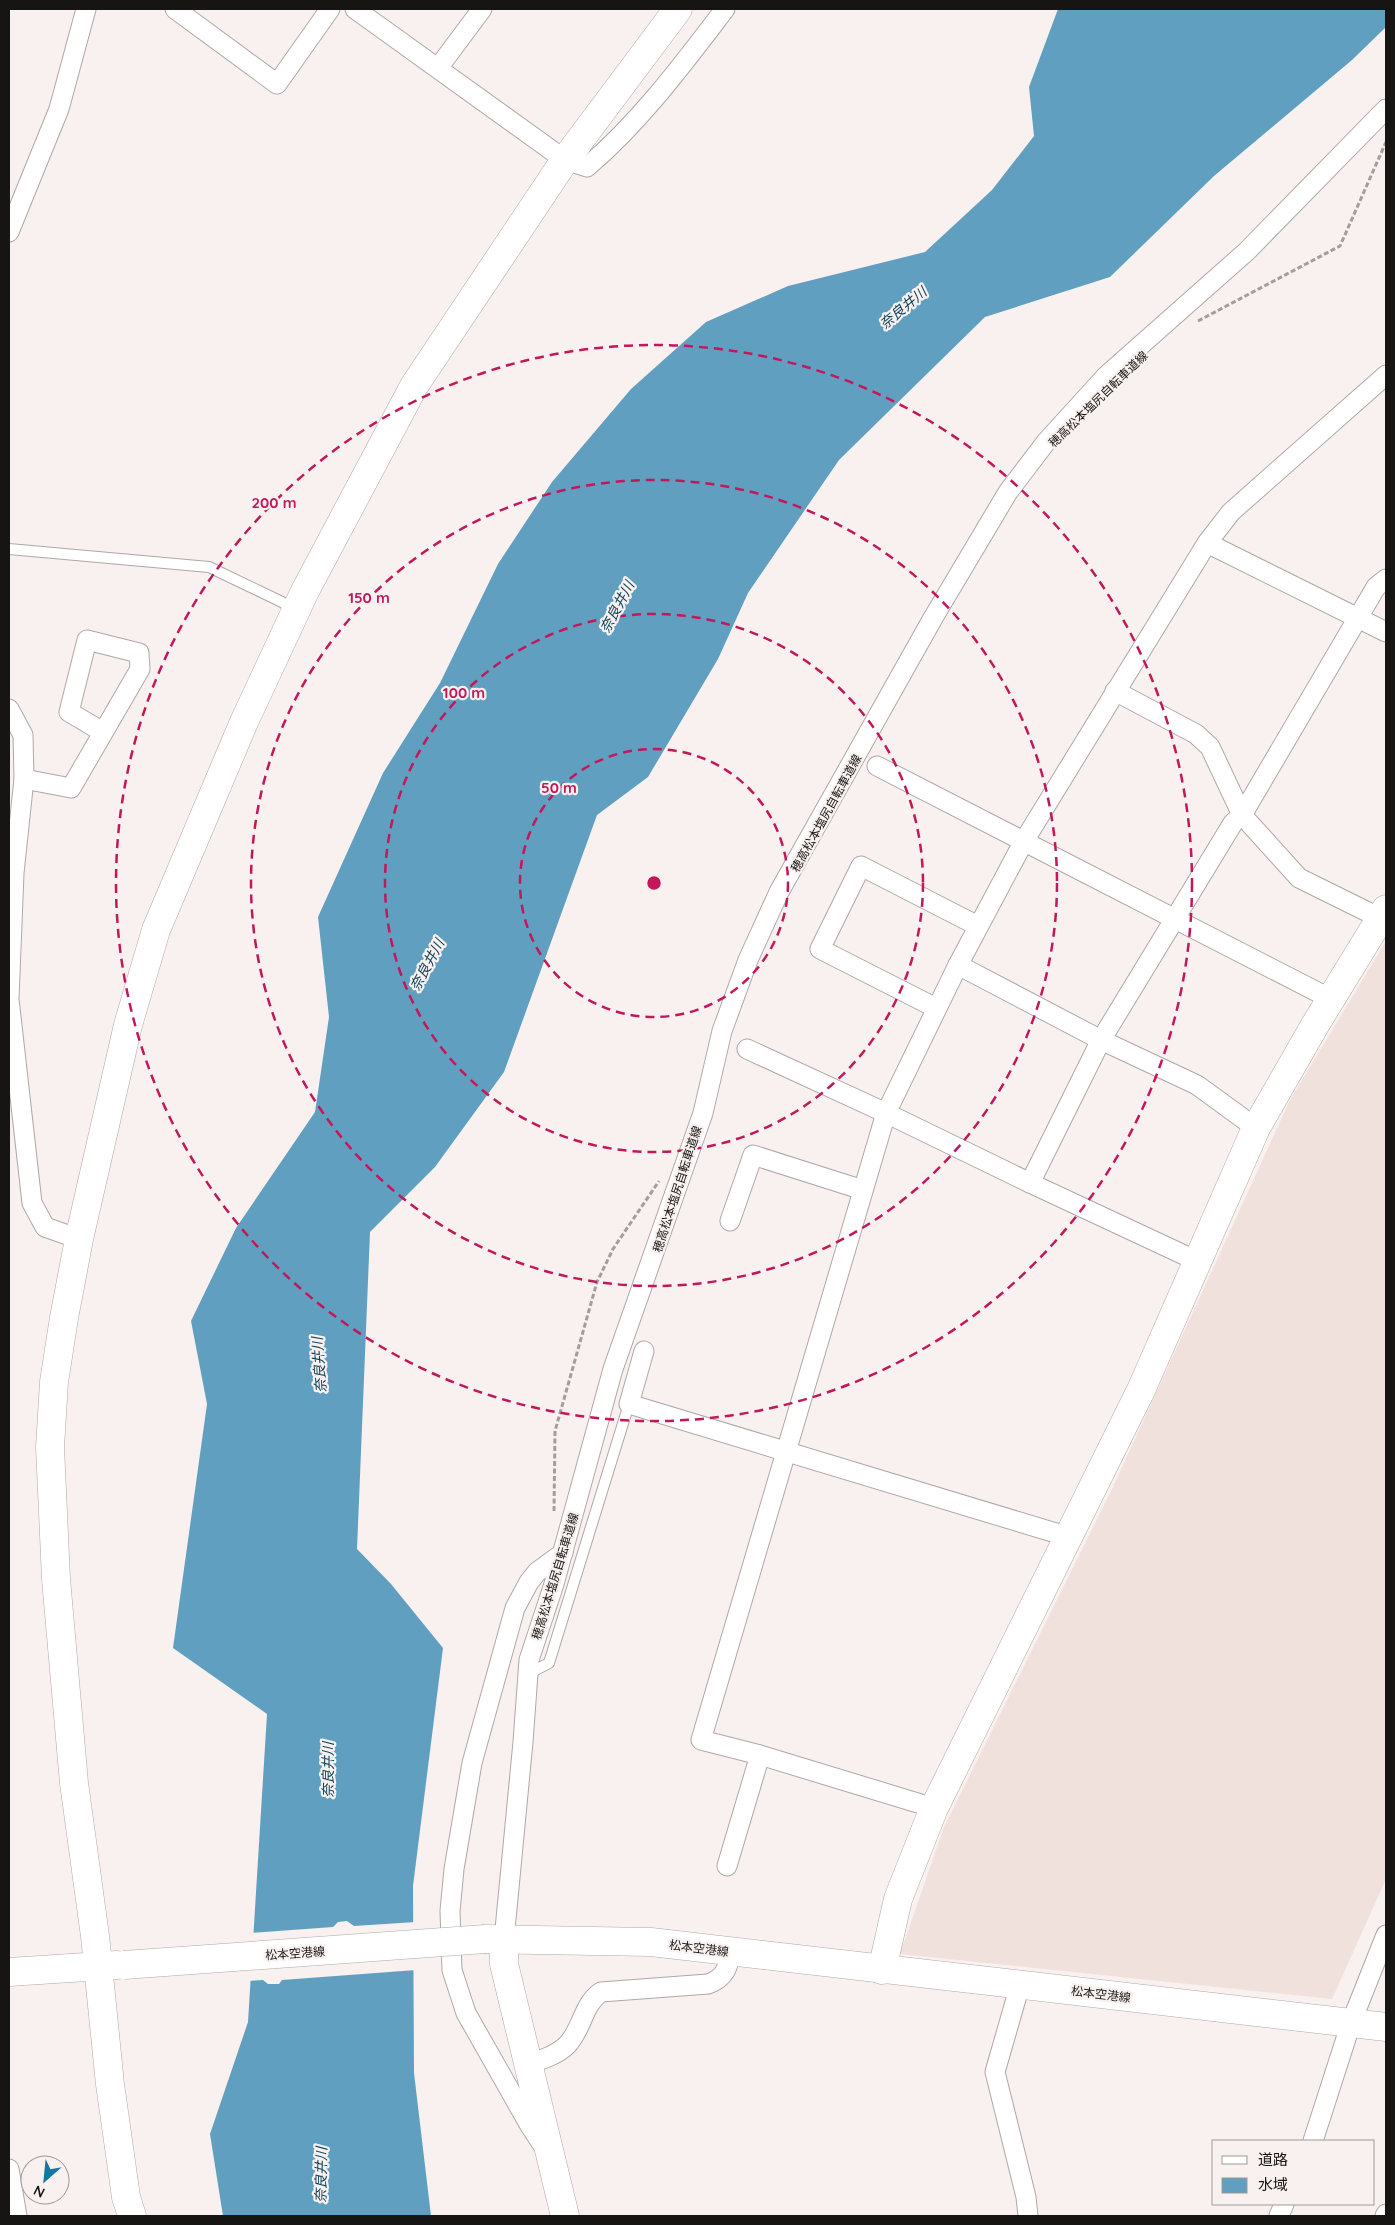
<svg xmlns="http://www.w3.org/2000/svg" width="1395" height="2225" font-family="Quicksand,'Noto Sans JP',sans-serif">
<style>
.built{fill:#f0e1dc}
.water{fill:#619fc0}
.pier{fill:#f8f1ef}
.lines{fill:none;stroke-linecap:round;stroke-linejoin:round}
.lane-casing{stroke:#aea8a6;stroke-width:12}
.street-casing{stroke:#aea8a6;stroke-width:21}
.secondary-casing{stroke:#aea8a6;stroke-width:29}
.path{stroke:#a39e9d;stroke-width:3;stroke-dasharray:5 2.5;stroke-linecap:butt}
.lane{stroke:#fff;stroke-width:10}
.street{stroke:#fff;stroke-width:19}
.secondary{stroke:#fff;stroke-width:28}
.secondary-bridge-casing{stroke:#aea8a6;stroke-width:29;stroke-linecap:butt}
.secondary-bridge{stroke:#fff;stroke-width:28}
.ring{fill:none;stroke:#c2185b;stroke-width:2.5;stroke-dasharray:9 6}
.labels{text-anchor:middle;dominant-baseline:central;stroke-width:4.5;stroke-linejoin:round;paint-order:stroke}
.street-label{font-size:12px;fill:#171514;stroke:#f8f1ef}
.water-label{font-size:14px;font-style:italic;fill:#083e56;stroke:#f8f1ef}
.centre{fill:#c2185b;stroke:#f8f1ef;stroke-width:2.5}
.ring-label{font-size:15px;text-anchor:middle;font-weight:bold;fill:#c2185b;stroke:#f8f1ef;stroke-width:4.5;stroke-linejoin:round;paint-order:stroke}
</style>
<rect width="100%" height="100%" fill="#f8f1ef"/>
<path class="built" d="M 1386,941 L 1386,1879 L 1332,1999 L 900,1954 L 944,1827 L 1113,1487 L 1290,1100 Z"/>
<path class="water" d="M 1058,9 L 1386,9 L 1386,27 L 1352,60 L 1214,176 L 1110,277 L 985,317 L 839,460 L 748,593 L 718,659 L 648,777 L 597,815 L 504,1072 L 435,1167 L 370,1232 L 357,1549 L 391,1584 L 443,1648 L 413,1886 L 414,2073 L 431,2216 L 223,2216 L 210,2134 L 248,2022 L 267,1714 L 173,1648 L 207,1404 L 191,1321 L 236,1228 L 315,1112 L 329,1017 L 318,917 L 383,773 L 440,683 L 498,564 L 552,482 L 631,389 L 706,322 L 788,286 L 925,252 L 992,190 L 1034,136 L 1029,87 Z"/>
<path class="pier" d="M 347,1921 L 354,1926 L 416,1922 L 416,1970 L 282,1980 L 279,1984 L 268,1984 L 263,1980 L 247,1981 L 250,1933 L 333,1927 L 338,1922 Z"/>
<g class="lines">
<g class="lane-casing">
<g id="lane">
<path d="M 9,549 L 209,567 L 282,602 L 295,611"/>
<path d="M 528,1674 L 549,1663 L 629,1404"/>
</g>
</g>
<g class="street-casing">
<g id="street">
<path d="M 175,9 L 277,84 L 330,9"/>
<path d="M 355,9 L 565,160 L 587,167 C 640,122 683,64 725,9"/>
<path d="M 438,68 L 482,9"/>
<path d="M 9,232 L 59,109 L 86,9"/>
<path d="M 1207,543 L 1386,632"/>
<path d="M 1115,691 L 1196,734 L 1210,747 L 1242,815 L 1299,878 L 1380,918"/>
<path d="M 9,709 L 23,735 L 24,779 L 14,873 L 9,999 L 32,1203 L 45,1227 L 79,1239"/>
<path d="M 877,766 L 1331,999"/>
<path d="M 24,779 L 71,788 L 140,669 L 139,653 L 87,640 L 69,712 L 103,732"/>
<path d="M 958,965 L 1101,1040 L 1197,1085 L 1256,1128"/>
<path d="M 936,1008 L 820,949 L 861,866 L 978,926"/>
<path d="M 747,1049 L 886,1113 L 1030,1183"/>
<path d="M 730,1221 L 753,1155 L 863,1190"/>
<path d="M 1197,1261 L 1030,1183 L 1101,1040 L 1233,823 L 1242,815 L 1376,587 L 1386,579"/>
<path d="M 644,1351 L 629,1404 L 1069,1537"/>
<path d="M 934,1808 L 760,1755 L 701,1740 L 886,1113 L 958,965 L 1024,841 L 1207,543 L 1231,512 L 1386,375"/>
<path d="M 727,1866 L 760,1755"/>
<path d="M 504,1940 L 523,1742 L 529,1660 L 554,1584 L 613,1369 L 703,1113 L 722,1031 L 748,960 L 779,892 L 933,618 L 1008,492 L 1046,442 L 1107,375 L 1246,252 L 1386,109"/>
<path d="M 1020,1985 L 995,2072 L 1026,2197 L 1028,2216"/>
<path d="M 528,2064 C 541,2060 557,2055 567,2045 C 582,2030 583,2004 601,1992 L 708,1984 C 725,1978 728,1968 731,1951"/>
<path d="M 1313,2141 L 1351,2023 L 1386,1935"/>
<path d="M 542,2144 L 529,2124 L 466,2013 L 452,1970 L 450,1911 L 454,1869 L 472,1763 L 515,1608 L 529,1582 L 537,1572 L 563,1553"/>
<path d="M 9,2169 L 17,2216"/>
<path d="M 1279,2216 L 1284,2204"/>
<path d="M 1385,2216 L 1386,2214"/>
</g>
</g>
<g class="secondary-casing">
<g id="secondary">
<path d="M 485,1939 L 651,1942 L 1386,2027"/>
<path d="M 504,1940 L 504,1964 L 565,2216"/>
<path d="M 882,1970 L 898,1899 L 934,1808 L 1141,1390 L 1256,1128 L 1315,1025 L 1386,909"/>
<path d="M 9,1972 L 117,1965"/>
<path d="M 132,2216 L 126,2197 L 110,2084 L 95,1936 L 74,1783 L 56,1579 L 50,1447 L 54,1382 L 64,1318 L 79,1239 L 128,1025 L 156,930 L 244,722 L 305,591 L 414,386 L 565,160 L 678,9"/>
</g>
</g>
<g class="path">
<path d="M 1198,321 L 1340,246 L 1386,142"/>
<path d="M 554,1511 L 555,1431 L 597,1282 L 613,1249 L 659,1181"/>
</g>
<use href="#lane" class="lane"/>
<use href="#street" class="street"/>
<use href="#secondary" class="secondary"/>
<g class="secondary-bridge-casing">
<path id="secondary-bridge" d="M 124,1965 L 485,1939"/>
</g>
<use href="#secondary-bridge" class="secondary-bridge"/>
</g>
<g class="ring">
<circle cx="654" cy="883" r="134"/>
<circle cx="654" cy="883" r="269"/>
<circle cx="654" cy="883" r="403"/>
<circle cx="654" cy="883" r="538"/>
</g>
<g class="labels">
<g class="street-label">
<text transform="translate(1098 399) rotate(-44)">穂高松本塩尻自転車道線</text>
<text transform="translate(826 813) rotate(-61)">穂高松本塩尻自転車道線</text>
<text transform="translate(677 1189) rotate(-72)">穂高松本塩尻自転車道線</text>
<text transform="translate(555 1576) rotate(-73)">穂高松本塩尻自転車道線</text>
<text transform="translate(699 1948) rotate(7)">松本空港線</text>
<text transform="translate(295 1953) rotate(-4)">松本空港線</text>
<text transform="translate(1101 1994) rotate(7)">松本空港線</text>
</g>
<g class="water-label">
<text transform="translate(903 308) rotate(-40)">奈良井川</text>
<text transform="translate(617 607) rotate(-62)">奈良井川</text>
<text transform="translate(427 965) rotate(-62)">奈良井川</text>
<text transform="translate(319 1365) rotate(-94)">奈良井川</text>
<text transform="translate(328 1770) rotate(-90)">奈良井川</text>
<text transform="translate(321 2175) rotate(-89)">奈良井川</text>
</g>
</g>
<circle cx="654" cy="883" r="8" class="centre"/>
<g class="ring-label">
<text x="274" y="508">200 m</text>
<text x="369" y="603">150 m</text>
<text x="464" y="698">100 m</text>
<text x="559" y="793">50 m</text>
</g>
<rect width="1395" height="2225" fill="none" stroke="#171514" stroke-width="20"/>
<rect x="1212" y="2140" width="162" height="65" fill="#f8f1ef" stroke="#9e9997"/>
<rect x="1222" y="2156" width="25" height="8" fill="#ffffff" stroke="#9e9997"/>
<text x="1258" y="2165" font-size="15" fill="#171514">道路</text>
<rect x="1222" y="2178" width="25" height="15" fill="#619fc0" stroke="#9e9997"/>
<text x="1258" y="2190" font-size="15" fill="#171514">水域</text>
<g transform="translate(45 2180) rotate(207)"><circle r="24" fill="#f8f1ef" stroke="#9e9997"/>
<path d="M0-4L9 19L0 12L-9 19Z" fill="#1277a3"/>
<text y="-8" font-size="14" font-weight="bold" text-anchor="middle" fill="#171514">N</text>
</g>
</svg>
